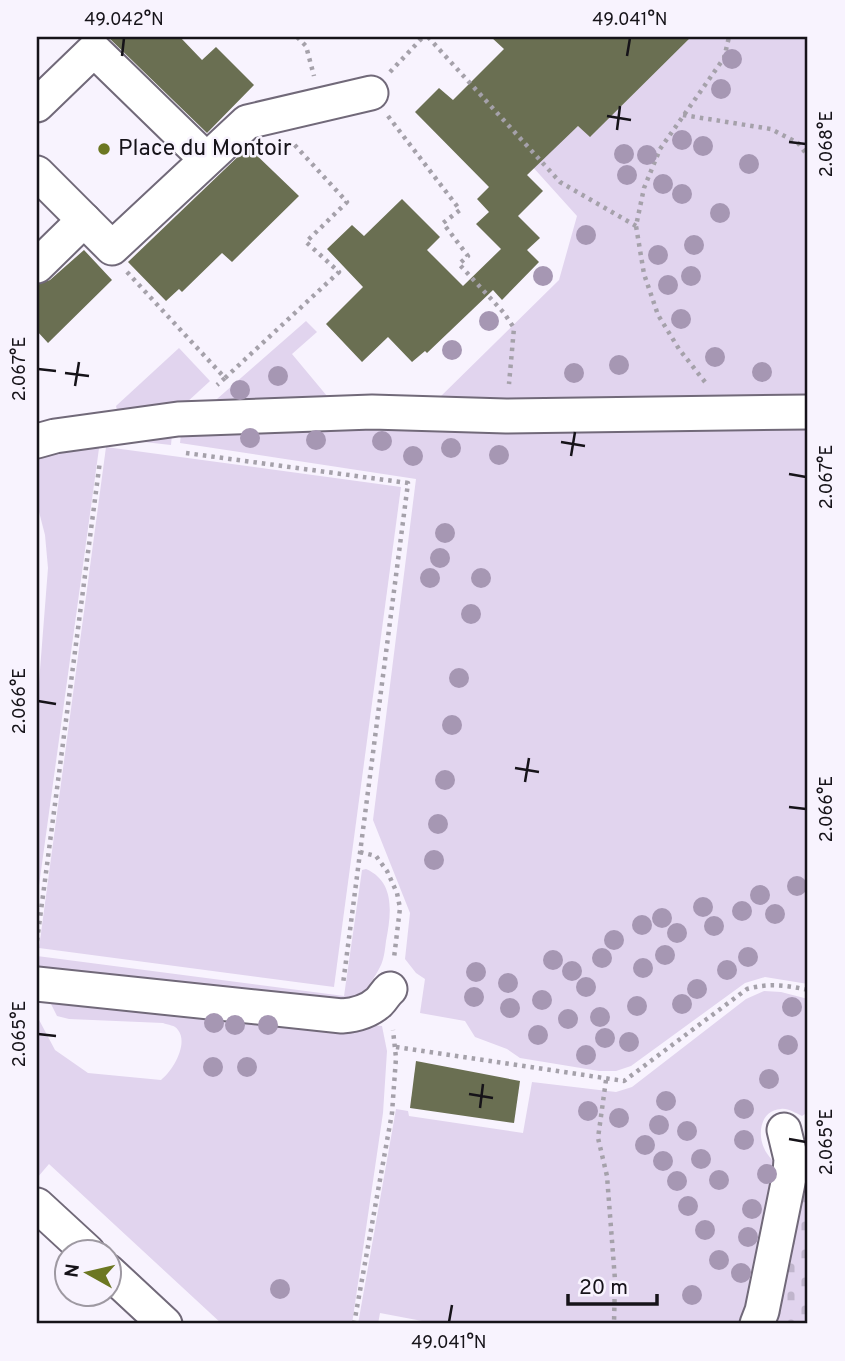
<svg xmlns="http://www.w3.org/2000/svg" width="845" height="1361" font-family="Overpass,sans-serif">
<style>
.green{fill:#e1d4ee}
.cemetery{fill:url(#cemetery-stones)}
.building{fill:#6a6f52}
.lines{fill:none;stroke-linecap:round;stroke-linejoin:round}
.minor-casing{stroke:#716979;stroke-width:37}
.path{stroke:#a5a1aa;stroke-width:4.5;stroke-dasharray:3.5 5;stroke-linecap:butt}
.minor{stroke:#fff;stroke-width:33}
.tree{fill:#a697b3}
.ticks{fill:none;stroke:#161319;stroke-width:2.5}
.poi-dot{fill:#6c7722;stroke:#f8f3fe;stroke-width:2.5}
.labels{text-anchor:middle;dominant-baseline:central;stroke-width:5;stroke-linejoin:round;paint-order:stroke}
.poi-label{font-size:23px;fill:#161319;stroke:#f8f3fe;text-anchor:start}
.neatline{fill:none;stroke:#161319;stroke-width:2.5}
.ticks-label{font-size:18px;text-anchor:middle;fill:#161319}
</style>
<defs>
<pattern id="cemetery-stones" width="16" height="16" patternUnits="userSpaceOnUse" patternTransform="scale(1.75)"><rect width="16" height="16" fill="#e1d4ee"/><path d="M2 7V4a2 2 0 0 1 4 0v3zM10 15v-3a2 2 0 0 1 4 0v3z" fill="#c0b5cc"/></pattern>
</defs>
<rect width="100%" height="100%" fill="#f8f3fe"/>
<g class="green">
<path d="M 691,37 L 808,37 L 808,401 L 436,401 L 559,280 L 577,216 L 531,165 L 578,126 L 591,136 Z"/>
<path d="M 306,321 L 317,332 L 292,354 L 332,402 L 201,413 Z"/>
<path d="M 179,348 L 210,381 L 174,414 L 119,418 L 116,406 Z"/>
<path d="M 173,424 L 171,445 L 108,438 L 100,441 L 37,900 L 37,708 L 48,568 L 45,535 L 37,504 L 37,449 Z"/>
<path d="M 808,424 L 808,984 L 765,977 L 745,983 L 631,1066 L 616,1071 L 599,1071 L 520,1058 L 507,1049 L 475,1037 L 465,1021 L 420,1013 L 425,979 L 416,973 L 405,959 L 410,913 L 373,820 L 416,479 L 180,443 L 182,425 Z"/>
<path d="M 106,447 L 401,487 L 334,987 L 39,948 Z"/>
<path d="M 366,869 C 396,882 391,915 386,941 C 385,949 384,960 380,967 C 373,981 362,995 352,1007 L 37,975 L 37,956 L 344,996 L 362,870 Z"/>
<path d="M 764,991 L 781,992 L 808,999 L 808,1112 L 802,1116 C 795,1113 788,1108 781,1109 C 761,1110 757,1133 764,1148 C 767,1156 776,1163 781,1170 L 745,1324 L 438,1324 L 380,1313 L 378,1324 L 358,1324 L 396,1109 L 408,1111 L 409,1116 L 523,1133 L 532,1082 L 616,1092 L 632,1087 L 746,999 Z"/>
<path d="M 47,996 L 382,1026 L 387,1051 L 383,1113 L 352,1324 L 222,1324 L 49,1164 L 37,1178 L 37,1016 L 55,1050 L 88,1073 L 161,1080 C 172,1072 189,1044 178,1030 C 175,1025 168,1025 163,1023 L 69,1019 L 57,1016 Z"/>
</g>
<path class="cemetery" d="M 808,1139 L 808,1324 L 770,1324 Z"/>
<g class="building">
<path d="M 108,37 L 180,37 L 202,60 L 216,47 L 254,85 L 207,133 Z"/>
<path d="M 491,37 L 691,37 L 590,137 L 578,126 L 527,175 L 543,191 L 518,216 L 540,238 L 527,250 L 539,262 L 502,300 L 493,290 L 427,353 L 425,351 L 412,362 L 388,337 L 362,362 L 326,324 L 363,287 L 327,249 L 352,225 L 364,236 L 402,199 L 440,237 L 427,250 L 463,286 L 501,249 L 476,224 L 489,212 L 477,199 L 489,187 L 415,112 L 439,88 L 453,100 L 504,49 Z"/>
<path d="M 248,147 L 299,196 L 232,262 L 222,253 L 182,292 L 179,289 L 166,301 L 128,262 Z"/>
<path d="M 84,250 L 112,280 L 48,343 L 37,331 L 37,285 L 50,280 Z"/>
<path d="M 416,1061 L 520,1081 L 514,1123 L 410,1108 Z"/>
</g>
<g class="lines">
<g class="minor-casing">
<g id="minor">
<path d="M 37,105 L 94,50 L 206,159"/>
<path d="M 37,173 L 112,248 L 247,122 L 371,93"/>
<path d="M 37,266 L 84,220"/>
<path d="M 37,441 L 55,436 L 178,419 L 372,412 L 506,416 L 808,412"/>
<path d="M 37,984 L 342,1016 C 356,1015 368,1012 379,1002 C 384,997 385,993 390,989"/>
<path d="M 37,1205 L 88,1252"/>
<path d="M 108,1271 L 165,1324"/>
<path d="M 757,1324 L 762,1311 L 790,1173 L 791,1159 L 784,1130"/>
</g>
</g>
<g class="path">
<path d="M 297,37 L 306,46 L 314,76"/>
<path d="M 428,37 L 560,182 L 636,226"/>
<path d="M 390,72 L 423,37"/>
<path d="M 683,115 L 771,129 L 798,143 L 808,156"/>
<path d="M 388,116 L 460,210 L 443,223 L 468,256 L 459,264 L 504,313 L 514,328 L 509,384"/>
<path d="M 127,272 L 225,378 L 217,385"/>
<path d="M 225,378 L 339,272 L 306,242 L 347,202 L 292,142"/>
<path d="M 705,382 L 679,349 L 658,315 L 644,274 L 636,226 L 644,188 L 660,149 L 724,58 L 729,37"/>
<path d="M 186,453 L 408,483 L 343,984"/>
<path d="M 360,852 L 376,856 L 387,871 L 397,893 L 400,908 L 394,958"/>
<path d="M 37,941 L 100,461"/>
<path d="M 396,1047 L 624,1081 L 747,989 C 768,983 787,985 808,990"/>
<path d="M 606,1080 L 598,1138 L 607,1176 L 615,1280 L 614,1324"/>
<path d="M 354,1324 L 392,1113 L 396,1058 L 393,1030"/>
</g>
<use href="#minor" class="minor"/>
</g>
<g class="tree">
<circle cx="732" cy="59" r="10"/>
<circle cx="721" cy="89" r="10"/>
<circle cx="682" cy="140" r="10"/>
<circle cx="703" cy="146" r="10"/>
<circle cx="624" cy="154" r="10"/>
<circle cx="647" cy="155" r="10"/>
<circle cx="749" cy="164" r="10"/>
<circle cx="627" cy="175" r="10"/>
<circle cx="663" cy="184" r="10"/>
<circle cx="682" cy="194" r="10"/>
<circle cx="720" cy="213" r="10"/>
<circle cx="586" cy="235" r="10"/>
<circle cx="694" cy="245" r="10"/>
<circle cx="658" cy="255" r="10"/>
<circle cx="543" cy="276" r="10"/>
<circle cx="691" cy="276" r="10"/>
<circle cx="668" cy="285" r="10"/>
<circle cx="681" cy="319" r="10"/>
<circle cx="489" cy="321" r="10"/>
<circle cx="452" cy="350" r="10"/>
<circle cx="715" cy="357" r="10"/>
<circle cx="619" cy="365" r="10"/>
<circle cx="762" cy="372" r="10"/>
<circle cx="574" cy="373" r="10"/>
<circle cx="278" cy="376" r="10"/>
<circle cx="240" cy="390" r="10"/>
<circle cx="250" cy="438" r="10"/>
<circle cx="316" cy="440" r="10"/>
<circle cx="382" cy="441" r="10"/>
<circle cx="451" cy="448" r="10"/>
<circle cx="499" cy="455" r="10"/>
<circle cx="413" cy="456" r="10"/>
<circle cx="445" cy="533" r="10"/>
<circle cx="440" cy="558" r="10"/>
<circle cx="430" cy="578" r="10"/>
<circle cx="481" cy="578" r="10"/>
<circle cx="471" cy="614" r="10"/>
<circle cx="459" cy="678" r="10"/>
<circle cx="452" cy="725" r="10"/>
<circle cx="445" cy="780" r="10"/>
<circle cx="438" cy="824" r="10"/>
<circle cx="434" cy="860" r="10"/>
<circle cx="797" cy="886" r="10"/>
<circle cx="760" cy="895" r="10"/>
<circle cx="703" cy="907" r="10"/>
<circle cx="742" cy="911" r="10"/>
<circle cx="775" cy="914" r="10"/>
<circle cx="662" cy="918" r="10"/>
<circle cx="642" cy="925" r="10"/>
<circle cx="714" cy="926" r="10"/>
<circle cx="677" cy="933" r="10"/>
<circle cx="614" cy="940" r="10"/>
<circle cx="665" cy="955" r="10"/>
<circle cx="748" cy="957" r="10"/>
<circle cx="602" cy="958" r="10"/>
<circle cx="553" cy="960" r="10"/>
<circle cx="643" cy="968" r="10"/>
<circle cx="727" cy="970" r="10"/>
<circle cx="572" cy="971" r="10"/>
<circle cx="476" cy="972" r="10"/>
<circle cx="508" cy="983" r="10"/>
<circle cx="586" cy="987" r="10"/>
<circle cx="697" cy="989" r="10"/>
<circle cx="474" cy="997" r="10"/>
<circle cx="542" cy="1000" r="10"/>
<circle cx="682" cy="1004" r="10"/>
<circle cx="637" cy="1006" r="10"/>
<circle cx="792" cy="1007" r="10"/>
<circle cx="510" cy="1008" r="10"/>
<circle cx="600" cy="1017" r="10"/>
<circle cx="568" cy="1019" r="10"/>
<circle cx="214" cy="1023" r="10"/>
<circle cx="235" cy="1025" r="10"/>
<circle cx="268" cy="1025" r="10"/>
<circle cx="538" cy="1035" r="10"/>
<circle cx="605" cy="1038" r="10"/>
<circle cx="629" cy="1042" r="10"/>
<circle cx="788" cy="1045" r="10"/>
<circle cx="586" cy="1055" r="10"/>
<circle cx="213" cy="1067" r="10"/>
<circle cx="247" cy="1067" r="10"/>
<circle cx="769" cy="1079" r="10"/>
<circle cx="666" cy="1101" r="10"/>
<circle cx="744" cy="1109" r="10"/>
<circle cx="588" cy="1111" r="10"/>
<circle cx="619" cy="1118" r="10"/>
<circle cx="659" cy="1125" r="10"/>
<circle cx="687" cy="1131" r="10"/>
<circle cx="744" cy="1140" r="10"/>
<circle cx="645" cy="1145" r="10"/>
<circle cx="701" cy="1159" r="10"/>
<circle cx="663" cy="1161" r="10"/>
<circle cx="767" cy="1174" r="10"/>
<circle cx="719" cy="1180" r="10"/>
<circle cx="677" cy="1181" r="10"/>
<circle cx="688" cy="1206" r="10"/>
<circle cx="752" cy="1209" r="10"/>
<circle cx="705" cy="1230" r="10"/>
<circle cx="748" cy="1237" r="10"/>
<circle cx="719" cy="1260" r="10"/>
<circle cx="741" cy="1273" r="10"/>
<circle cx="280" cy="1289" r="10"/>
<circle cx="692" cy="1295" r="10"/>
</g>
<path class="ticks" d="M 122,56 L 124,38M 627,56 L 630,38M 607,116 L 631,120M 617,130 L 620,106M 789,142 L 806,144M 38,369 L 56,371M 65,373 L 89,376M 75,386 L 79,362M 561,442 L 585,446M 571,456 L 575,432M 789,474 L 806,477M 38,701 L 56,704M 515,768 L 539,772M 525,782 L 529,758M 789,807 L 806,809M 38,1034 L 56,1036M 469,1094 L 493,1098M 480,1108 L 483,1084M 789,1139 L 806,1142M 449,1322 L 452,1305"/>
<circle class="poi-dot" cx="104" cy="149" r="7"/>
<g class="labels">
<g class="poi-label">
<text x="118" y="149">Place du Montoir</text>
</g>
</g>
<rect width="845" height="1361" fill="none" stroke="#f8f3fe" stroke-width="77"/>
<g transform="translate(88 1273) rotate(278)"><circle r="33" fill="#f8f3fe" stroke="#9e99a2" stroke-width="2"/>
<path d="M0-5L12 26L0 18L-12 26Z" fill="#6c7722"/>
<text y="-10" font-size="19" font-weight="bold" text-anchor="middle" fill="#161319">N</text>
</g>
<path d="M568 1294v10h89v-10" fill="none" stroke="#161319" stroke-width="3.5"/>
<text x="579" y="1294" font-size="21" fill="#161319" stroke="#f8f3fe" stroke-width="5" paint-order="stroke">20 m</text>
<rect x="38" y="38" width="768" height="1284" class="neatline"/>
<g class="ticks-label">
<text x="124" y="25">49.042°N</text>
<text x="630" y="25">49.041°N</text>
<text transform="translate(826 144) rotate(-90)" y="6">2.068°E</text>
<text transform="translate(19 369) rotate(-90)" y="6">2.067°E</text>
<text transform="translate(826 477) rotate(-90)" y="6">2.067°E</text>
<text transform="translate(19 701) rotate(-90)" y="6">2.066°E</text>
<text transform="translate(826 809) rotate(-90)" y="6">2.066°E</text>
<text transform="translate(19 1034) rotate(-90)" y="6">2.065°E</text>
<text transform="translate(826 1142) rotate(-90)" y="6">2.065°E</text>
<text x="449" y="1348">49.041°N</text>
</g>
</svg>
